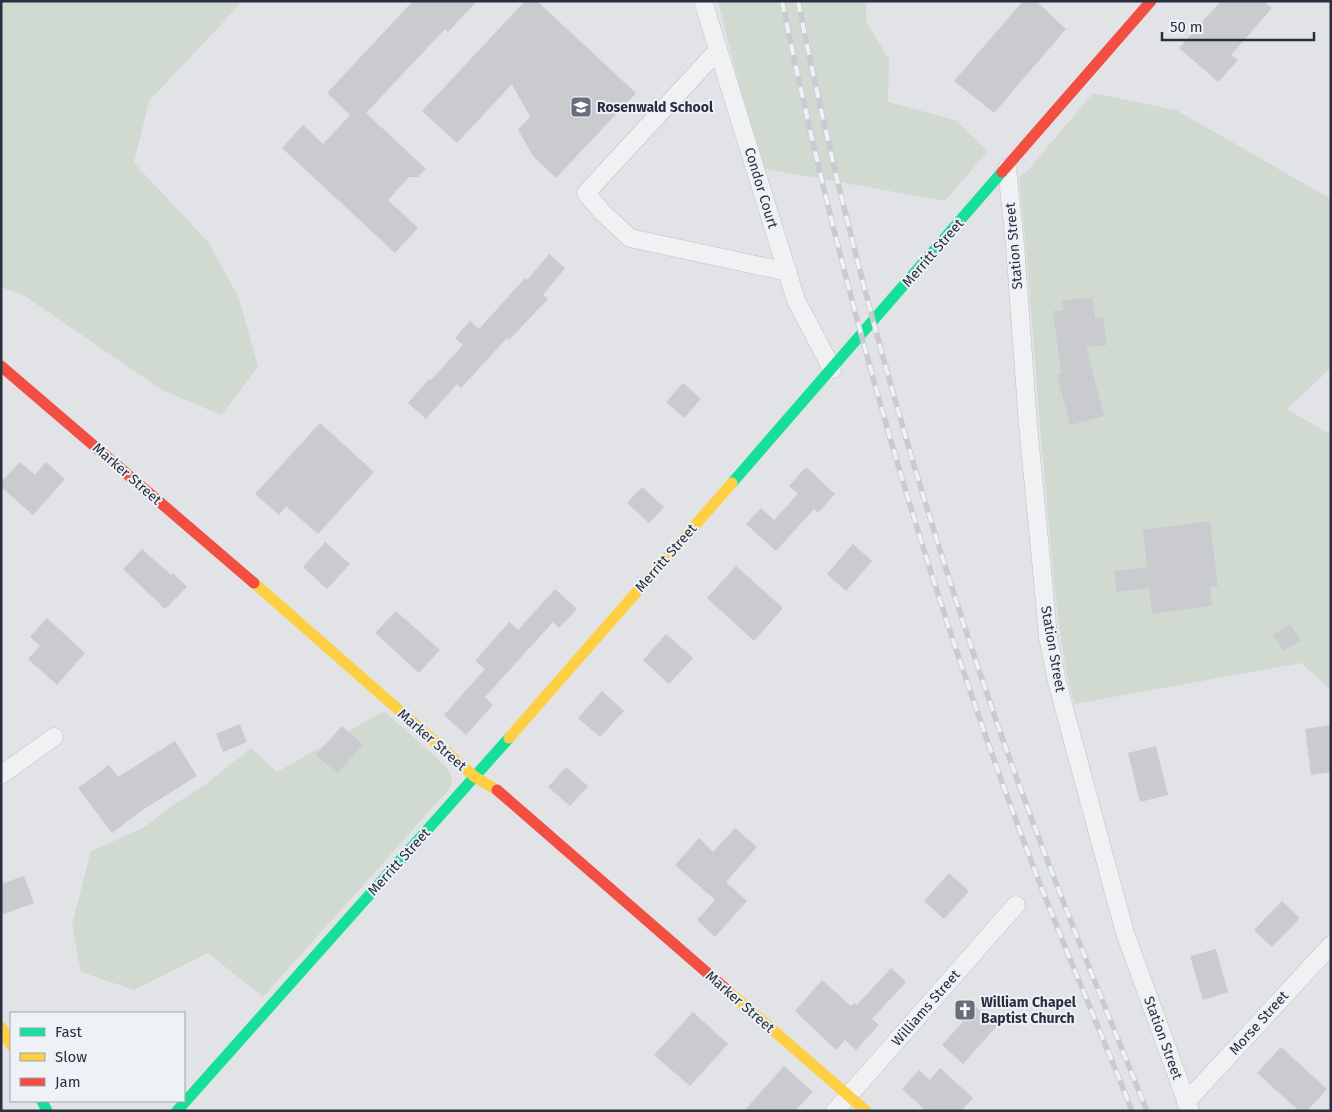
<svg xmlns="http://www.w3.org/2000/svg" width="1332" height="1112" font-family="'Fira Sans',sans-serif">
<style>
.green{fill:#d0dad1}
.building{fill:#c9cbcf}
.lines{fill:none;stroke-linecap:round;stroke-linejoin:round}
.street-casing{stroke:#bfc1c5;stroke-width:19}
.street{stroke:#f0f1f3;stroke-width:18}
.fast{stroke:#16e098;stroke-width:11}
.slow{stroke:#ffcf43;stroke-width:11}
.jam{stroke:#f24e42;stroke-width:11}
.rail-casing{stroke:#c9cbce;stroke-width:5.5}
.rail{stroke:#eef1f6;stroke-width:4;stroke-dasharray:11;stroke-linecap:butt}
.labels{text-anchor:middle;dominant-baseline:central;stroke-width:4;stroke-linejoin:round;paint-order:stroke}
.poi-label{font-size:14px;font-weight:bold;fill:#272f40;stroke:#eef1f6;text-anchor:start}
.street-label{font-size:14px;fill:#272f40;stroke:#eef1f6}
</style>
<rect width="100%" height="100%" fill="#e1e3e7"/>
<g class="green">
<path d="M 1,1 L 243,1 L 149,101 L 134,163 L 208,242 L 239,298 L 258,367 L 221,415 L 162,390 L 25,296 L 1,287 Z"/>
<path d="M 718,1 L 866,1 L 866,22 L 889,59 L 888,102 L 955,120 L 988,151 L 945,201 L 760,168 Z"/>
<path d="M 1093,93 L 1176,110 L 1331,199 L 1331,368 L 1287,409 L 1331,435 L 1331,690 L 1301,663 L 1074,704 C 1058,643 1054,580 1048,517 C 1037,404 1031,290 1019,177 L 1029,169 Z"/>
<path d="M 384,711 L 446,766 C 451,774 454,780 449,789 L 263,997 L 208,953 L 134,990 L 81,972 L 72,924 L 91,851 L 143,828 L 175,804 L 206,784 L 251,748 L 277,772 Z"/>
</g>
<g class="building">
<path d="M 413,1 L 477,1 L 448,32 L 445,29 L 366,113 L 426,169 L 418,177 L 409,177 L 388,200 L 418,228 L 395,253 L 282,148 L 303,125 L 323,144 L 350,115 L 327,93 Z"/>
<path d="M 525,1 L 537,1 L 636,93 L 556,178 L 533,156 L 518,130 L 530,117 L 512,84 L 457,143 L 422,111 Z"/>
<path d="M 1023,1 L 1036,1 L 1066,29 L 994,113 L 954,81 Z"/>
<path d="M 1221,1 L 1264,1 L 1272,8 L 1231,55 L 1238,60 L 1218,82 L 1179,48 Z"/>
<path d="M 549,254 L 565,268 L 543,295 L 548,299 L 509,340 L 507,338 L 461,388 L 457,384 L 426,419 L 408,403 L 429,379 L 431,380 L 463,345 L 455,338 L 470,321 L 479,329 L 525,278 L 527,280 Z"/>
<path d="M 1092,297 L 1095,319 L 1103,317 L 1107,345 L 1086,347 L 1104,416 L 1070,425 L 1057,375 L 1061,374 L 1053,311 L 1064,310 L 1062,301 Z"/>
<path d="M 683,383 L 701,399 L 684,418 L 666,402 Z"/>
<path d="M 320,423 L 374,472 L 318,534 L 286,506 L 279,515 L 255,494 Z"/>
<path d="M 20,462 L 35,475 L 46,462 L 65,479 L 33,515 L 1,487 L 1,482 Z"/>
<path d="M 806,467 L 835,494 L 818,513 L 814,509 L 776,551 L 746,524 L 761,508 L 774,520 L 798,494 L 789,486 Z"/>
<path d="M 642,487 L 664,507 L 649,523 L 627,503 Z"/>
<path d="M 1210,521 L 1218,586 L 1210,587 L 1212,606 L 1152,614 L 1149,588 L 1117,592 L 1114,571 L 1147,567 L 1143,530 Z"/>
<path d="M 325,542 L 350,564 L 327,589 L 303,567 Z"/>
<path d="M 853,544 L 872,561 L 846,591 L 827,574 Z"/>
<path d="M 142,549 L 171,575 L 173,573 L 187,587 L 165,609 L 123,569 Z"/>
<path d="M 736,566 L 783,608 L 754,641 L 707,598 Z"/>
<path d="M 555,589 L 577,609 L 559,628 L 553,622 L 485,697 L 493,705 L 466,735 L 444,715 L 485,669 L 475,661 L 509,622 L 518,630 Z"/>
<path d="M 396,611 L 440,650 L 419,673 L 375,633 Z"/>
<path d="M 47,618 L 85,653 L 57,685 L 28,659 L 40,646 L 30,637 Z"/>
<path d="M 1290,624 L 1301,640 L 1284,651 L 1273,635 Z"/>
<path d="M 666,634 L 693,658 L 669,684 L 643,660 Z"/>
<path d="M 602,691 L 624,711 L 600,737 L 578,718 Z"/>
<path d="M 240,724 L 247,742 L 223,752 L 216,734 Z"/>
<path d="M 1331,725 L 1331,772 L 1311,775 L 1305,729 Z"/>
<path d="M 342,726 L 363,745 L 337,773 L 316,755 Z"/>
<path d="M 175,741 L 197,776 L 141,811 L 112,833 L 78,788 L 109,765 L 118,777 Z"/>
<path d="M 1156,746 L 1168,795 L 1140,802 L 1128,753 Z"/>
<path d="M 566,767 L 588,786 L 570,806 L 548,787 Z"/>
<path d="M 735,828 L 757,847 L 726,882 L 747,901 L 715,937 L 697,920 L 715,900 L 675,865 L 699,838 L 713,852 Z"/>
<path d="M 949,873 L 969,891 L 944,919 L 924,901 Z"/>
<path d="M 24,876 L 34,903 L 1,915 L 1,884 Z"/>
<path d="M 1282,901 L 1300,918 L 1272,947 L 1254,930 Z"/>
<path d="M 1216,949 L 1228,992 L 1203,1000 L 1190,956 Z"/>
<path d="M 891,968 L 906,982 L 872,1019 L 879,1025 L 856,1050 L 845,1040 L 836,1050 L 795,1011 L 822,980 L 851,1006 L 854,1003 L 857,1005 Z"/>
<path d="M 976,1007 L 997,1026 L 963,1064 L 942,1045 Z"/>
<path d="M 693,1012 L 728,1044 L 690,1086 L 654,1055 Z"/>
<path d="M 1281,1047 L 1327,1089 L 1307,1111 L 1299,1111 L 1257,1073 Z"/>
<path d="M 784,1066 L 813,1092 L 795,1111 L 744,1111 Z"/>
<path d="M 940,1068 L 973,1098 L 961,1111 L 926,1111 L 902,1089 L 919,1070 L 930,1080 Z"/>
</g>
<g class="lines">
<g class="street-casing">
<g id="street">
<path d="M 703,1 L 796,300 L 832,369"/>
<path d="M 718,50 L 586,193 L 602,212 L 630,238 L 788,272"/>
<path d="M 1007,168 L 1015,245 L 1028,425 L 1043,581 L 1048,637 L 1057,682 L 1125,933 L 1190,1111"/>
<path d="M 1,775 L 54,737"/>
<path d="M 1186,1102 L 1331,945"/>
<path d="M 835,1111 L 1016,905"/>
</g>
</g>
<use href="#street" class="street"/>
<g class="fast">
<path d="M 732,483 L 1002,172"/>
<path d="M 42,1101 L 47,1111"/>
<path d="M 177,1111 L 509,738"/>
</g>
<g class="slow">
<path d="M 254,583 L 475,777 L 497,790"/>
<path d="M 509,738 L 732,483"/>
<path d="M 728,991 L 866,1111"/>
<path d="M 1,1027 L 11,1045"/>
</g>
<g class="jam">
<path d="M 1002,172 L 1151,1"/>
<path d="M 1,366 L 254,583"/>
<path d="M 497,790 L 728,991"/>
</g>
<g class="rail-casing">
<g id="rail">
<path d="M 782,1 C 841,289 924,575 1027,850 C 1060,938 1098,1024 1132,1111"/>
<path d="M 798,1 C 844,231 907,457 982,679 C 1031,825 1089,968 1147,1111"/>
</g>
</g>
<use href="#rail" class="rail"/>
</g>
<defs>
<g id="school-square" transform="scale(1.125)"><rect x="-9" y="-9" width="18" height="18" rx="4" fill="#686e7a" stroke="#eef1f6"/><path d="M0-5L7-2L0 1L-7-2ZM-4 1L0 2.5L4 1V4Q0 6-4 4Z" fill="#fff"/></g>
<g id="church-square" transform="scale(1.125)"><rect x="-9" y="-9" width="18" height="18" rx="4" fill="#686e7a" stroke="#eef1f6"/><path d="M-1.2-6h2.4v3.5h3.3v2.4h-3.3V6h-2.4V-.1h-3.3v-2.4h3.3Z" fill="#fff"/></g>
</defs>
<g fill-rule="evenodd">
<use href="#school-square" x="581" y="107"/>
<use href="#church-square" x="965" y="1010"/>
</g>
<g class="labels">
<g class="poi-label">
<text x="597" y="107">Rosenwald School</text>
<text x="981" y="1002">William Chapel<tspan x="981" dy="16">Baptist Church</tspan></text>
</g>
<g class="street-label">
<text transform="translate(761 188) rotate(73)">Condor Court</text>
<text transform="translate(1014 246) rotate(-95)">Station Street</text>
<text transform="translate(933 253) rotate(-49)">Merritt Street</text>
<text transform="translate(127 474) rotate(41)">Marker Street</text>
<text transform="translate(666 558) rotate(-49)">Merritt Street</text>
<text transform="translate(1053 649) rotate(80)">Station Street</text>
<text transform="translate(432 740) rotate(41)">Marker Street</text>
<text transform="translate(399 862) rotate(-48)">Merritt Street</text>
<text transform="translate(740 1002) rotate(41)">Marker Street</text>
<text transform="translate(926 1008) rotate(-49)">Williams Street</text>
<text transform="translate(1259 1023) rotate(-48)">Morse Street</text>
<text transform="translate(1163 1038) rotate(70)">Station Street</text>
</g>
</g>
<rect width="1332" height="1112" fill="none" stroke="#272f40" stroke-width="5"/>
<rect x="10" y="1012" width="175" height="90" fill="#eef1f6" stroke="#9ea3ad"/>
<rect x="20" y="1028" width="25" height="8" fill="#16e098" stroke="#9ea3ad"/>
<text x="55" y="1037" font-size="15" fill="#272f40">Fast</text>
<rect x="20" y="1053" width="25" height="8" fill="#ffcf43" stroke="#9ea3ad"/>
<text x="55" y="1062" font-size="15" fill="#272f40">Slow</text>
<rect x="20" y="1078" width="25" height="8" fill="#f24e42" stroke="#9ea3ad"/>
<text x="55" y="1087" font-size="15" fill="#272f40">Jam</text>
<path d="M1162 32v8h152v-8" fill="none" stroke="#272f40" stroke-width="2.5"/>
<text x="1170" y="32" font-size="15" fill="#272f40" stroke="#eef1f6" stroke-width="4" paint-order="stroke">50 m</text>
</svg>
